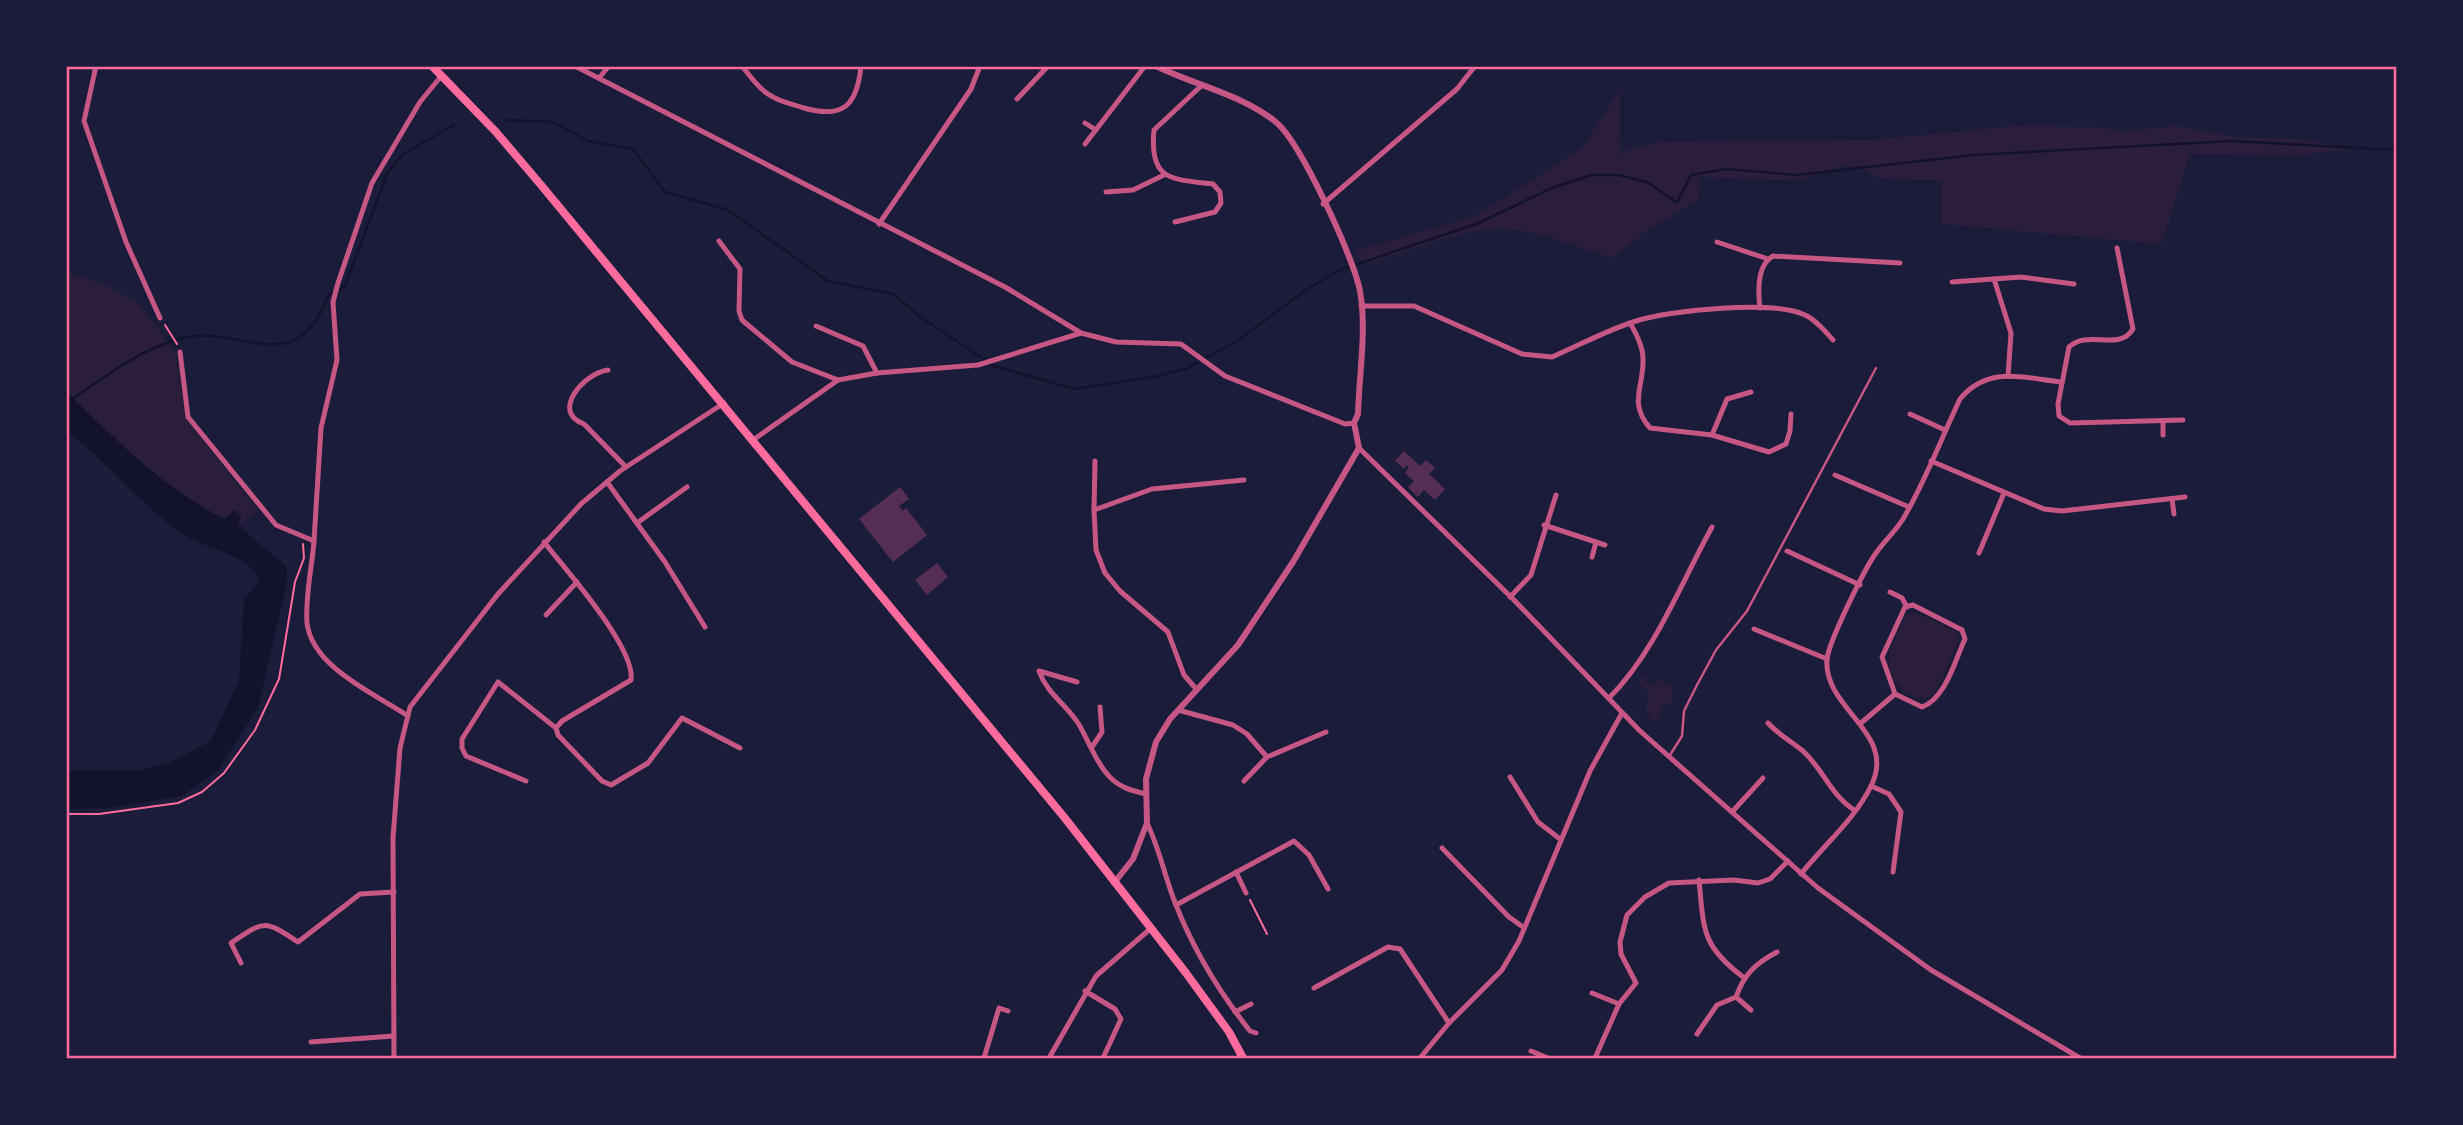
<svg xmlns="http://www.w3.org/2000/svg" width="2463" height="1125" font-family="'Nunito Sans',sans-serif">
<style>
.green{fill:#2a1e3b}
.water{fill:#12122b}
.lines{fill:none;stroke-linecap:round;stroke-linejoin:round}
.stream{stroke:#12122b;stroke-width:2.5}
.building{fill:#542f53}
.path{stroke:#ff6b9d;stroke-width:2}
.service{stroke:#c65784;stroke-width:2.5}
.minor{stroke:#c65784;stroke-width:5}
.tertiary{stroke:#c65784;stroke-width:6}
.trunk{stroke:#ff6b9d;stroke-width:8}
.neatline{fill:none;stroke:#ff6b9d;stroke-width:2.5}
</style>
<rect width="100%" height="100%" fill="#1b1b3a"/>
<g class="green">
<path d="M 1620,90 L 1621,156 L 1631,148 L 1662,142 L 1869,140 L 2016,126 L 2096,127 L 2124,131 L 2177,126 L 2237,137 L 2303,139 L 2351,149 L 2301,155 L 2190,154 L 2162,244 L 1941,224 L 1941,181 L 1878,178 L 1867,171 L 1844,166 L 1797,181 L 1700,177 L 1699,199 L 1644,233 L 1613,258 C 1578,248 1535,228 1497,229 C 1454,231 1407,252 1365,265 L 1355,251 L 1473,217 L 1498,202 L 1582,148 Z"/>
<path d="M 66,273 L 101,283 L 136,301 L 149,316 L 175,352 L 186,419 L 258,511 L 238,526 L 241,516 L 234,510 L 225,519 C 165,489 114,438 67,392 Z"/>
<path d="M 1914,612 L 1955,631 L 1960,638 L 1936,692 C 1917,711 1888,683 1889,661 C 1889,645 1900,629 1906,615 Z"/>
<path d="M 1641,676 L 1651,685 L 1659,679 L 1673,687 L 1672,702 L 1661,708 L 1660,719 L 1653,722 L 1646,710 L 1649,694 L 1638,681 Z"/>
</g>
<path class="water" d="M 66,392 C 114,438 164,489 224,519 L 235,510 L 241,516 L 238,526 L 286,566 L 287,582 L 258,708 L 217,771 L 182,796 L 108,808 L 67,809 L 67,771 L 141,770 L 169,763 L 211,741 L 239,681 L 244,599 L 260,581 C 250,554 205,549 183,534 C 141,506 108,462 67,431 Z"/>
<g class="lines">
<g class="stream">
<path d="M 506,120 L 553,122 L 588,141 L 633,149 L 665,192 L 728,210 L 828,281 L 894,294 L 919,316 L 994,366 L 1074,389 L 1153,377 L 1186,369 L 1237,341 L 1309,288 L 1340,270 L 1479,223 L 1554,187 L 1592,175 L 1618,175 L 1647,182 L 1677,203 L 1691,175 L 1726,169 L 1797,175 L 1974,155 L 2232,141 L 2396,150"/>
<path d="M 66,403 C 103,379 140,348 183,338 C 242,324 296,383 329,294 L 345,286 L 387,174 L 403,154 L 454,125"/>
</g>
</g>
<g class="building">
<path d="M 1404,451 L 1420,466 L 1426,460 L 1435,468 L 1429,474 L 1445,489 L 1435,500 L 1424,490 L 1418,497 L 1408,487 L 1414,481 L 1405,473 L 1409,467 L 1407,465 L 1404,469 L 1395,461 Z"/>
<path d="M 900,487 L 909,499 L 899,506 L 903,511 L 906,508 L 927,535 L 893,562 L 859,519 Z"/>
<path d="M 937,563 L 948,577 L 927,595 L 915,580 Z"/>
</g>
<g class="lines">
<g class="path">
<path d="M 165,325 L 177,344"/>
<path d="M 66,814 L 99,814 L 178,803 L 202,792 L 224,773 L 255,730 L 279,679 L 295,582 L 304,558 L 303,544"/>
<path d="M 1250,900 L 1267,934"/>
</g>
<path class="service" d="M 1670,755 L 1682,736 L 1684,711 L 1697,685 L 1716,650 L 1747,611 L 1876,368"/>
<g class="minor">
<path d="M 96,66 L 84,121 L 126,242 L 160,318"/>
<path d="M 575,66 L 1005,287 L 1081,333 L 1116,342 L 1181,344 L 1225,376 L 1345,424 L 1354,423"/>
<path d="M 742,66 C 750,76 757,87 768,94 C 779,102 792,104 804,108 C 843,119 857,106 861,66"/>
<path d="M 599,78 L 609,66"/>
<path d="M 1017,99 L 1048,66"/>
<path d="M 1085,123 L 1096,130"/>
<path d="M 1085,144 L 1145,66"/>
<path d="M 1106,192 L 1133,190 L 1164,175"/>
<path d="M 1323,204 L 1457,89 L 1475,66"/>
<path d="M 1175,222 L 1215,212 L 1221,203 L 1220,192 L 1213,184 C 1171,179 1149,181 1154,130 L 1201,86"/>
<path d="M 879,224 L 971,89 L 980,66"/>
<path d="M 719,241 L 740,269 L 739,311 L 742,320 L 792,362 L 838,380"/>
<path d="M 1717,242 L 1768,259"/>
<path d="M 2117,248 L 2133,329 C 2119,352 2088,329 2069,347 L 2058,404 L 2059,416 L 2070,423 L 2183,420"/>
<path d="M 1994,279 L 2011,333 L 2008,376"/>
<path d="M 1952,282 L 2021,277 L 2074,284"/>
<path d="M 1361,306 L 1414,306 L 1522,354 L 1552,357 C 1580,345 1607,330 1636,321 C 1671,310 1773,300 1805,315 C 1816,320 1825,331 1833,340"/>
<path d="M 1760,308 C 1758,292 1757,265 1773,256 L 1900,263"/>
<path d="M 1630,323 C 1636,333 1643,347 1643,359 C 1644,387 1628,403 1650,428 L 1712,435 L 1769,452 L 1786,444 L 1790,431 L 1791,414"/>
<path d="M 816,326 L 863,346 L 877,373"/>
<path d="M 180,352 L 188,417 L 276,525 L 314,541 L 321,428 L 337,360 L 333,302 L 338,283 L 372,183 L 420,102 L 442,75"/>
<path d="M 608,370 C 584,373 550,412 584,424 L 626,467"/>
<path d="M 1910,414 L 1945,430"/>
<path d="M 2163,421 L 2163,435"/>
<path d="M 1712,435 L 1727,399 L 1751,392"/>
<path d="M 753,440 L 838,380 L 877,373 L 978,365 L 1081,333"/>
<path d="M 1359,448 L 1514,600 L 1640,731 L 1818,888 L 1931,970 L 2080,1058"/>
<path d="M 1931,461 L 2044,509 L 2062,511 L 2185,497"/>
<path d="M 1835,475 L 1909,507"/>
<path d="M 607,482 L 665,562 L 705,627"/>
<path d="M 2172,499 L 2174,514"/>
<path d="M 1094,510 L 1095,461"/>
<path d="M 637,523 L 687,487"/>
<path d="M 1544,525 L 1605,545"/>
<path d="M 314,541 C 312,567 305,597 307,623 C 312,667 375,694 408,716"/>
<path d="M 544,542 C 565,569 636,648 631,680 L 562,721 L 556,728 L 558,735 L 602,781 L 611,785 L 648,763 L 682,718 L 740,748"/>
<path d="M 1787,551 L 1860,585"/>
<path d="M 1979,553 L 2004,493"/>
<path d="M 1592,557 L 1596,542"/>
<path d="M 1890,592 L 1902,598 L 1907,607"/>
<path d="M 1510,597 L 1531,575 L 1556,495"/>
<path d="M 546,615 L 577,582"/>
<path d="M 1754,629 L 1827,659"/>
<path d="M 1077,682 L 1039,671 C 1047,694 1065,703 1078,723 C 1088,739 1095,761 1108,775 C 1118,787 1132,791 1146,794"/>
<path d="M 1197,690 L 1184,675 L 1168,632 L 1120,591 L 1105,573 L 1096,550 L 1094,510 L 1152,489 L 1244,480"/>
<path d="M 1609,698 C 1654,654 1681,583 1712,527"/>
<path d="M 1178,710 L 1233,725 L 1247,734 L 1267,757"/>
<path d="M 1768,723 C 1779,735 1791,741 1803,751 C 1823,769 1830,794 1854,810"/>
<path d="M 1861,723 L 1895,694 L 1922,707 C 1946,698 1955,660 1965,639 L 1962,630 L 1913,605 L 1905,607 L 1882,657 L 1895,694"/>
<path d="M 1092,747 L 1102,732 L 1100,707"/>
<path d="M 1510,777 L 1538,822 L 1560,839"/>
<path d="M 526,781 L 466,756 L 462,748 L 462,739 L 498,682 L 556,728"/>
<path d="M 1244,781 L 1267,757 L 1326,732"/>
<path d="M 1871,786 L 1889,794 L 1901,812 L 1893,872"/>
<path d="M 1732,812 L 1763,778"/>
<path d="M 1147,823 C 1160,850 1165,878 1176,905 C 1194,951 1220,993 1250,1031 L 1256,1033"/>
<path d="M 1442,848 L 1509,917 L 1523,927"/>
<path d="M 1236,872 L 1246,893"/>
<path d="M 1801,874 C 1824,845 1855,819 1871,786 C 1898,732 1823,710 1827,659 C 1829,641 1865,568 1876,553 C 1884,541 1895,532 1903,519 C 1925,482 1941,439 1960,399 C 1988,365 2023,378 2062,382"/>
<path d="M 1699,880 C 1704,930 1701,945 1743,977"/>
<path d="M 1176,905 L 1294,841 L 1309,855 L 1328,889"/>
<path d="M 241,963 L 231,943 C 264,921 264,919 298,942 L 360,894 L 394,892"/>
<path d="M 1314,988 L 1388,947 L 1400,949 L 1449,1023"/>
<path d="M 1085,991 L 1115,1009 L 1121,1019 L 1103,1058"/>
<path d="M 1592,993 L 1619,1004"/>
<path d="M 1736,997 L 1751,1010"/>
<path d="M 1235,1012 L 1251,1004"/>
<path d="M 1697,1034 L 1717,1005 L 1736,997 C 1744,974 1756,963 1777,952"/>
<path d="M 311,1042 L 394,1036"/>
<path d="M 1531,1051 L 1548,1058"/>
<path d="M 394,1058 L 393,838 L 400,748 L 410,707 L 498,594 L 581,504 L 620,471 L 724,403"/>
<path d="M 984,1058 L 999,1008 L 1008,1011"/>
<path d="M 1049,1058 L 1096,976 L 1150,929"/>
<path d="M 1420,1058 L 1449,1023 L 1502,970 L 1519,941 L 1590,771 L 1622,713"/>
<path d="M 1595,1058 L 1619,1004 L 1636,983 L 1621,954 L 1620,942 L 1627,915 L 1645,897 L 1669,883 L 1734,880 L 1758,883 L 1770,879 L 1788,861"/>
</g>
<path class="tertiary" d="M 1114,883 L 1133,859 L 1147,823 L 1146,779 L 1156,742 L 1170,719 L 1238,645 L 1293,562 L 1359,448 L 1354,423 L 1358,414 C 1359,375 1367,330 1360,291 C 1354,258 1301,144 1277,123 C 1244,95 1194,85 1156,66"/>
<path class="trunk" d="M 432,66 L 496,132 L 541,185 L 1064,817 L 1186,973 L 1229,1032 L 1243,1058"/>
</g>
<rect width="2463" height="1125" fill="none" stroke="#1b1b3a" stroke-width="136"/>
<rect x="68" y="68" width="2327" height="989" class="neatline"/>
</svg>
